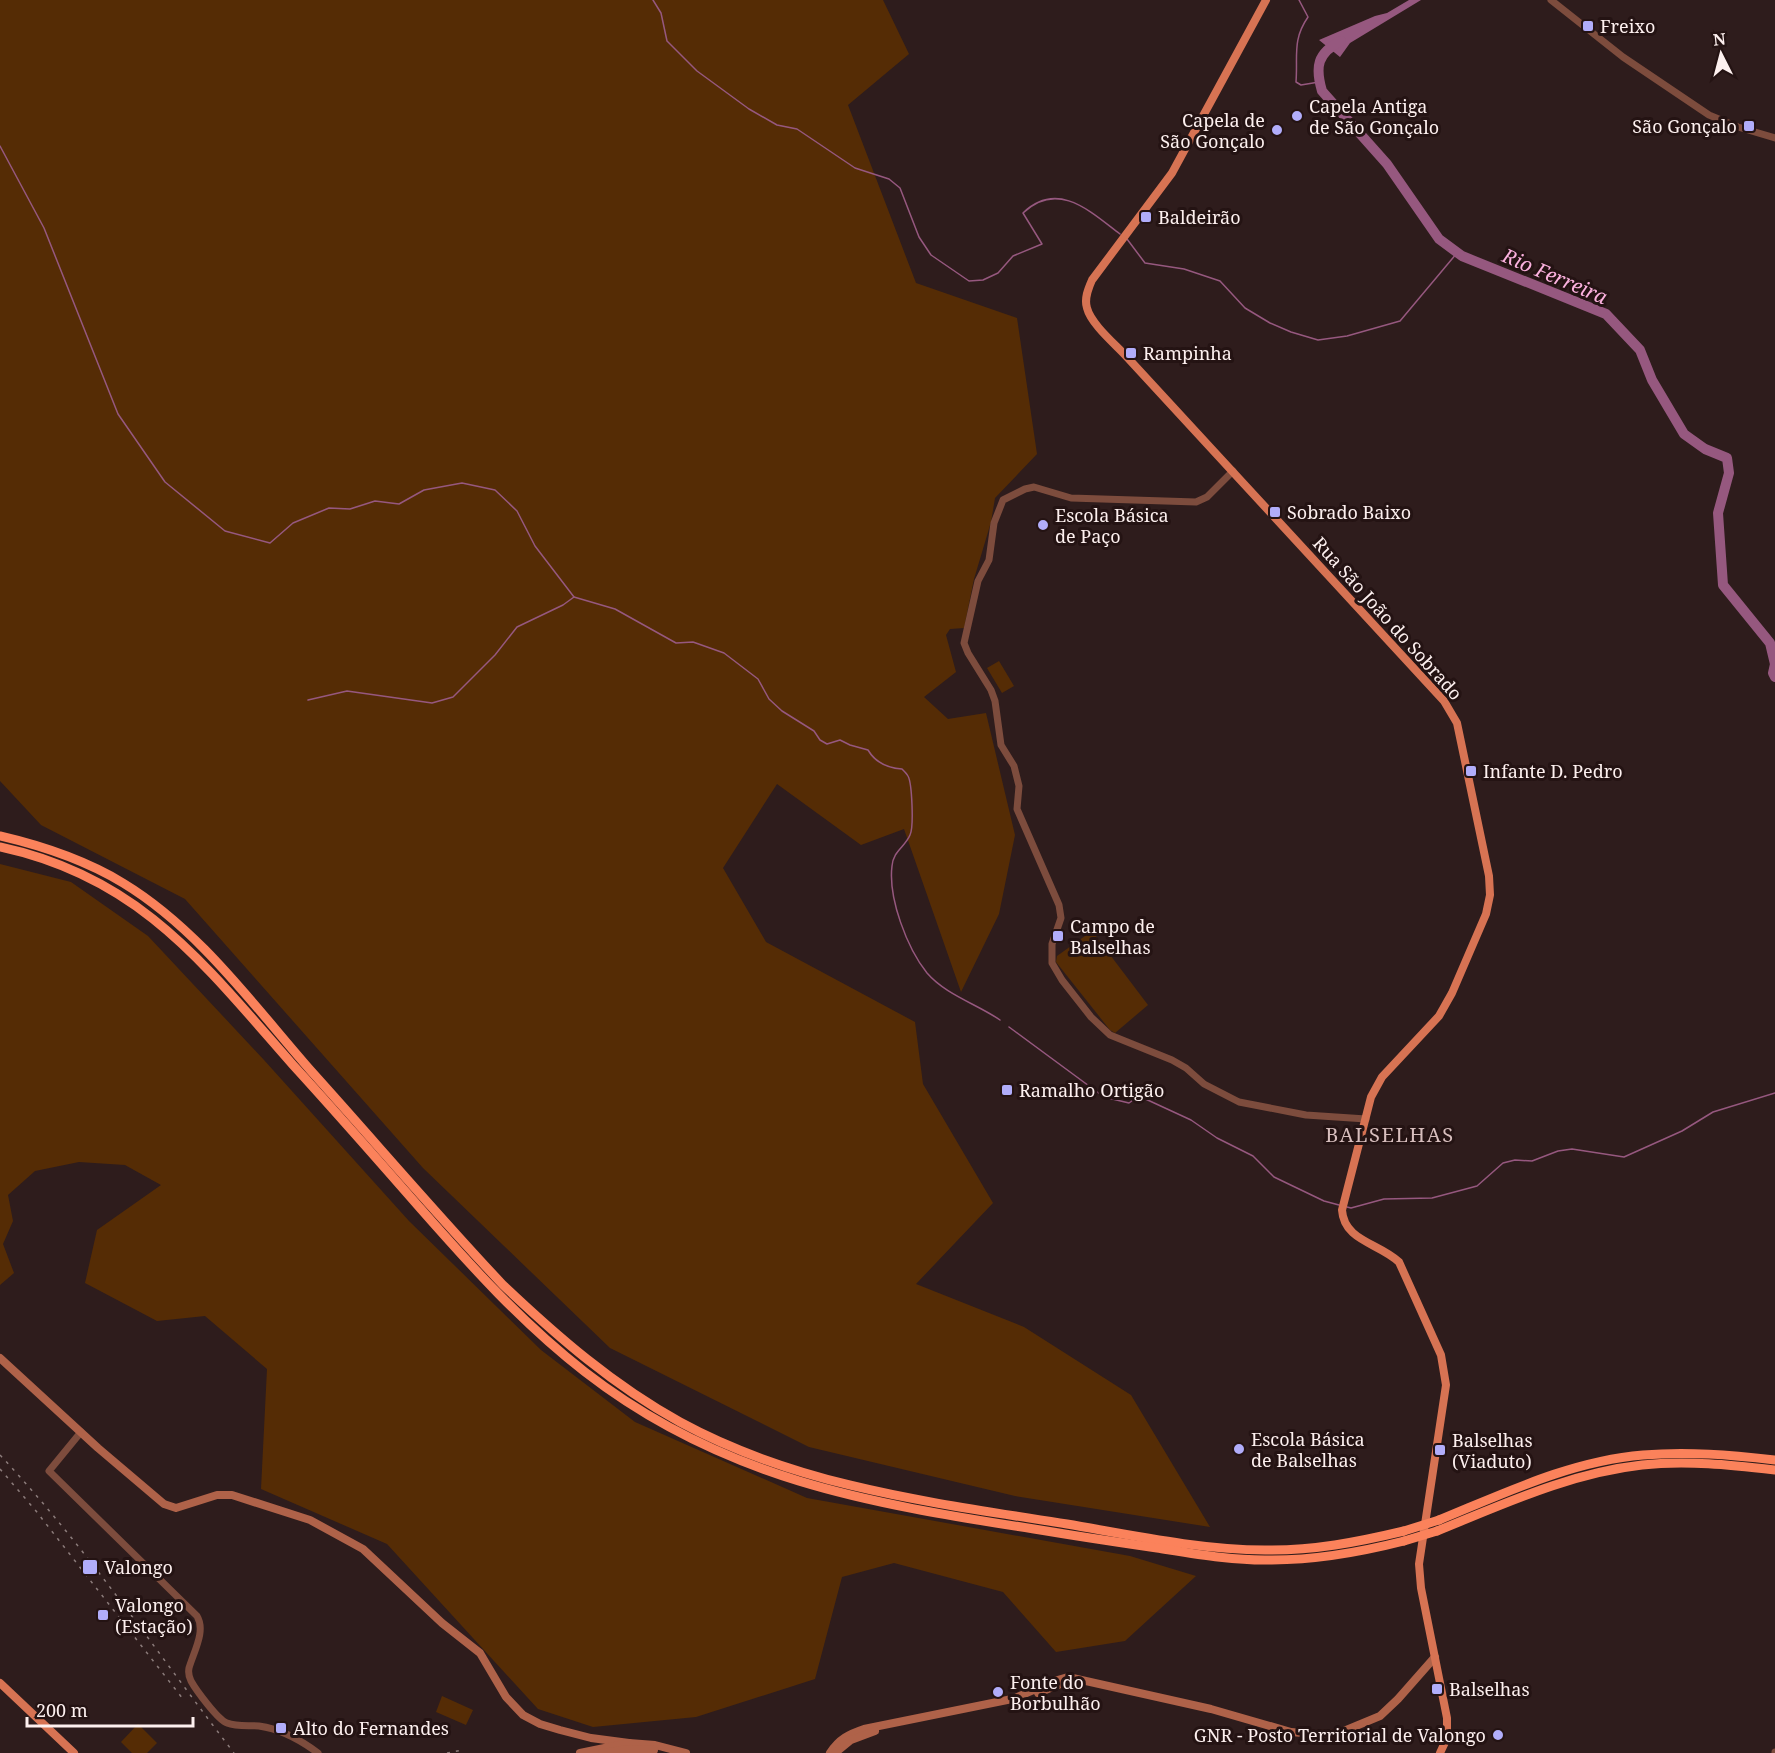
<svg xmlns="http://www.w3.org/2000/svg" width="1775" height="1753" font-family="'Noto Serif',serif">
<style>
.green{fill:#552c05}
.water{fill:#96587f}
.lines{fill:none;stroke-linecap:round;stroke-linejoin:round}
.stream{stroke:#96587f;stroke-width:1.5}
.river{stroke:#96587f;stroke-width:10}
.tertiary{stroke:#7d4c3d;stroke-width:7}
.secondary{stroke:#af6249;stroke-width:8}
.primary{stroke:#d77353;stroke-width:8}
.motorway{stroke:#fb825b;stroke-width:9}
.rail{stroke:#8c7c7b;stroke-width:1.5;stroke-dasharray:3 6;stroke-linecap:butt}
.motorway-bridge{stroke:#fb825b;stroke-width:9}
.poi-dot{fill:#b1adfa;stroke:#241313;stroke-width:2}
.labels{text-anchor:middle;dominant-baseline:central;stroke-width:6;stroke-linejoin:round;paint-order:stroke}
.poi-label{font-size:18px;fill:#fdf0ef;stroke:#241313;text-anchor:start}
.street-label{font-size:18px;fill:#fdf0ef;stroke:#241313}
.water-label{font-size:20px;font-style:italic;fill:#fbb1de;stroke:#241313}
.neighbourhood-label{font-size:20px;letter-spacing:1.5px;fill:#d7bebd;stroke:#241313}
</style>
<rect width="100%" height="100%" fill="#2e1c1c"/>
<g class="green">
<path d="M 0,0 L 883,0 L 909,54 L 848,105 L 916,283 L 1017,318 L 1037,454 L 995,498 L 991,522 L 974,579 L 964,628 L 950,629 L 946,635 L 956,672 L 924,697 L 948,719 L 986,713 L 1015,835 L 999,914 L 961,992 L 904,829 L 861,845 L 777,784 L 723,868 L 766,942 L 915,1022 L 923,1084 L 993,1203 L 916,1284 L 1024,1327 L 1131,1395 L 1210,1527 L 1015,1496 L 809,1447 L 610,1348 L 423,1168 L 185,899 L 41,825 L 0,781 Z"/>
<path d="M 999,661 L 1014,686 L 1002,693 L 987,668 Z"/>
<path d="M 0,864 L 71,882 L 148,936 L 264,1060 L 409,1221 L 541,1350 L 635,1422 L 807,1498 L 1130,1556 L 1196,1576 L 1125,1641 L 1056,1652 L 1003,1592 L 894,1563 L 842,1577 L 815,1679 L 696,1717 L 593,1727 L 538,1709 L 387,1544 L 261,1489 L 267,1369 L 205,1316 L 157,1321 L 85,1283 L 97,1230 L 161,1185 L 125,1165 L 79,1162 L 35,1171 L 8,1195 L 13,1221 L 3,1244 L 14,1273 L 0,1285 Z"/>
<path d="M 1092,931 L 1148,1005 L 1115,1033 L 1110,1030 L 1056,962 L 1057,956 Z"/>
<path d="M 442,1696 L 473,1710 L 466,1725 L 436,1712 Z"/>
<path d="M 138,1724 L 157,1743 L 147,1753 L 132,1753 L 121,1742 Z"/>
</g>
<path class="water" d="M 1409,0 L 1421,0 L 1350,43 L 1340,57 L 1319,40 L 1375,16 L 1387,13 Z"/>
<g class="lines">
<g class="stream">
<path d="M 653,0 L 661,13 L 667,41 L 697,71 L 749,109 L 777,125 L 797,129 L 855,168 L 889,179 L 900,188 L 919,237 L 931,255 L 969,281 L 983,280 L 998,273 L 1013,256 L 1042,244 L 1023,213 C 1058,179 1092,213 1120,234"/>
<path d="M 1299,0 L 1308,17 C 1292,40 1298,56 1296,82 L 1301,85 L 1319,82"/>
<path d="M 0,146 L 44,228 L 118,414 L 165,482 L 225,531 L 270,543 L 293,523 L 329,508 L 350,509 L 375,501 L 399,504 L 424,490 L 462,483 L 495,490 L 517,511 L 535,546 L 574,597 L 615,609 L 676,643 L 693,642 L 724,653 L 758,679 L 769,699 L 782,711 L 814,731 L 820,740 L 827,744 L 840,740 L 850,745 L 868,750 C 875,762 887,768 902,769 C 903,770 907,774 908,776 C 912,783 914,827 910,835 C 905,847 893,851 892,866 C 888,898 907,948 927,973 C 946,995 977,1004 1000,1020"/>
<path d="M 1127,239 L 1145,263 L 1184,269 L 1220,281 L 1245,308 L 1270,323 L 1291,332 L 1318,340 L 1347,336 L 1400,321 L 1457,253"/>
<path d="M 308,700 L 347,691 L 432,703 L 453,697 L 495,655 L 517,627 L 563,605 L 574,597"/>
<path d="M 1009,1027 L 1104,1097 L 1129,1103 L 1139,1096 L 1191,1120 L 1217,1138 L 1253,1156 L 1274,1177 L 1324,1201 L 1339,1205"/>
<path d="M 1347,1207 L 1351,1208 L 1384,1199 L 1432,1198 L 1477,1186 L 1503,1163 L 1515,1160 L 1532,1161 L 1558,1151 L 1572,1149 L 1624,1157 L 1682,1131 L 1713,1112 L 1775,1093"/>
</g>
<path class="river" d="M 1341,41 C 1317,53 1315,67 1322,91 L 1387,164 L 1439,239 L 1462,256 L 1606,314 L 1640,350 L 1652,380 L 1684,434 L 1705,449 L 1727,458 L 1729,473 L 1718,513 L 1723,585 L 1770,643 L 1775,664 L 1773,673 L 1775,677"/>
<g class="tertiary">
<path d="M 1551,0 L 1623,57 L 1709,115 L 1738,127 L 1775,138"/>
<path d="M 1233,471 L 1207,497 L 1196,502 L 1071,498 L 1034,487 L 1025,489 L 1003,500 L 994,523 L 989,560 L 978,581 L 964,643 L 968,653 L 991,690 L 995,701 L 1001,745 L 1014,766 L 1019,786 L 1017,809 L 1059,905 L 1061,918 L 1052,944 L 1052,963 L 1062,980 L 1091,1017 L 1110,1035 L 1172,1060 L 1186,1068 L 1204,1084 L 1239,1102 L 1306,1115 L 1366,1119"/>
<path d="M 81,1432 L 49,1471 L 197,1616 C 206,1631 194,1651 189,1668 C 188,1673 189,1677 191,1681 C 196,1690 218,1720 227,1723 C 237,1727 249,1725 259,1726 C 280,1729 302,1741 318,1753"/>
<path d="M 1775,1753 L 1775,1752"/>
</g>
<g class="secondary">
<path d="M 0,1358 L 98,1448 L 164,1504 L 176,1508 L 217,1495 L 232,1495 L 310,1520 L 363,1549 L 442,1623 L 480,1653 L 506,1697 L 523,1715 L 540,1724 L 560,1730 L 591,1738 L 629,1743"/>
<path d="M 1038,1693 L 1068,1681"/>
<path d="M 1013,1699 L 1054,1681 L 1068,1677 L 1211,1709 L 1291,1732 L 1314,1734 L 1339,1733 L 1380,1716 L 1398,1699 L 1435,1657"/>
<path d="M 580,1753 L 629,1743 L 655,1745 L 686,1753"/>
<path d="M 602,1753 L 629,1749 L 654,1750"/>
<path d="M 830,1753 C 839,1739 849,1734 864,1729 L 1017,1698"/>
<path d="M 835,1753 L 851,1740 L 875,1731"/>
</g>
<g class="primary">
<path d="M 1266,0 L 1172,173 L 1092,280 C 1088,289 1084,299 1087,308 C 1091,324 1115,344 1126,356 L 1444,701 L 1457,723 L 1489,876 L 1490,895 L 1486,914 L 1452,993 L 1439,1016 L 1382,1077 L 1371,1097 L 1342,1210 C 1344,1241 1379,1243 1399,1262 L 1441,1355 L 1446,1385 L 1419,1564 L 1421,1588 L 1447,1718 L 1447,1738 L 1440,1753"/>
<path d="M 0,1683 L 74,1753"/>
</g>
<g class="motorway">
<path d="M 0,836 C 43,846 85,860 123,883 C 199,929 254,1006 312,1072 C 376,1143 438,1216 503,1285 C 558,1337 613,1385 680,1422 C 799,1487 935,1503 1067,1524 C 1131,1535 1201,1550 1265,1550 C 1312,1551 1358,1542 1404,1531"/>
<path d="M 0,847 C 140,877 204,964 293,1065 C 336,1112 378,1160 420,1208 C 471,1266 523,1324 585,1372 C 723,1479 867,1503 1034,1529 C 1075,1536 1116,1542 1157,1548 C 1195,1554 1234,1561 1272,1560 C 1317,1560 1361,1552 1404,1541"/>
<path d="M 1439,1520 C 1505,1493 1571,1461 1643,1455 C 1687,1451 1731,1455 1775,1460"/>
<path d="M 1437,1531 C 1504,1504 1570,1473 1642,1465 C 1686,1460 1731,1465 1775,1470"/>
</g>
<g class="rail">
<path d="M 0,1455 C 87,1548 157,1653 234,1753"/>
<path d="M 0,1469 L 36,1511 L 183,1699"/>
<path d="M 447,1753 L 463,1750"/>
</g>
<g class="motorway-bridge">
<path d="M 1404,1531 L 1439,1520"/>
<path d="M 1404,1541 L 1437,1531"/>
</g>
</g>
<g class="poi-dot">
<rect x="1582" y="20" width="12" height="12" rx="3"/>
<circle cx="1297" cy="116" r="6"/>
<rect x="1743" y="120" width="12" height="12" rx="3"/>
<circle cx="1277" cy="130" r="6"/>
<rect x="1140" y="211" width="12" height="12" rx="3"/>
<rect x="1125" y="347" width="12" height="12" rx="3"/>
<rect x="1269" y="506" width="12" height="12" rx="3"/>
<circle cx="1043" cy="525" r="6"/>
<rect x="1465" y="765" width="12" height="12" rx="3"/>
<rect x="1052" y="930" width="12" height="12" rx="3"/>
<rect x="1001" y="1084" width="12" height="12" rx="3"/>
<circle cx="1239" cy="1449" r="6"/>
<rect x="1434" y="1444" width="12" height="12" rx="3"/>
<rect x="82" y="1559" width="16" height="16" rx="3"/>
<rect x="97" y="1609" width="12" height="12" rx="3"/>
<rect x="1431" y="1683" width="12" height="12" rx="3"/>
<circle cx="998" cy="1692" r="6"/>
<rect x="275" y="1722" width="12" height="12" rx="3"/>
<circle cx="1498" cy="1735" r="6"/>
</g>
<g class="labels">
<g class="poi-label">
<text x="1600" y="26">Freixo</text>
<text x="1309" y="106">Capela Antiga<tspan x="1309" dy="21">de São Gonçalo</tspan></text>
<text x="1265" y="120" text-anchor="end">Capela de<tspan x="1265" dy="21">São Gonçalo</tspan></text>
<text x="1737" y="126" text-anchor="end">São Gonçalo</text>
<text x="1158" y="217">Baldeirão</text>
<text x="1143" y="353">Rampinha</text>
<text x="1287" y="512">Sobrado Baixo</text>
<text x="1055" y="515">Escola Básica<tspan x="1055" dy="21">de Paço</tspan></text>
<text x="1483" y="771">Infante D. Pedro</text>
<text x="1070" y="926">Campo de<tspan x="1070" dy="21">Balselhas</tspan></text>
<text x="1019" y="1090">Ramalho Ortigão</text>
<text x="1251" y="1439">Escola Básica<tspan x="1251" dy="21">de Balselhas</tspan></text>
<text x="1452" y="1440">Balselhas<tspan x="1452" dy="21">(Viaduto)</tspan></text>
<text x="104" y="1567">Valongo</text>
<text x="115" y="1605">Valongo<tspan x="115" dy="21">(Estação)</tspan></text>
<text x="1010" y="1682">Fonte do<tspan x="1010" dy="21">Borbulhão</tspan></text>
<text x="1449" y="1689">Balselhas</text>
<text x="293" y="1728">Alto do Fernandes</text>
<text x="1486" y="1735" text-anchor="end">GNR - Posto Territorial de Valongo</text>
</g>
<g class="street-label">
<text transform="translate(1388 618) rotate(48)">Rua São João do Sobrado</text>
</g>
<g class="water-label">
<text transform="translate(1555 276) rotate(23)">Rio Ferreira</text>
</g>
<g class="neighbourhood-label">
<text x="1390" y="1134">BALSELHAS</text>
</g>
</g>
<g transform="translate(1721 54) rotate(354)" stroke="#241313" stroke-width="4.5" paint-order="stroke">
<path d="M0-4.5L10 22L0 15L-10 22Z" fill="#fdf0ef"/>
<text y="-9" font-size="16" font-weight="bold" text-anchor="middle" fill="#fdf0ef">N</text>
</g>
<path d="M27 1717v9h166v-9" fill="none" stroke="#fdf0ef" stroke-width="3"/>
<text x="36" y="1717" font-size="18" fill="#fdf0ef" stroke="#241313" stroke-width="4.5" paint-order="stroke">200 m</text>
</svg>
